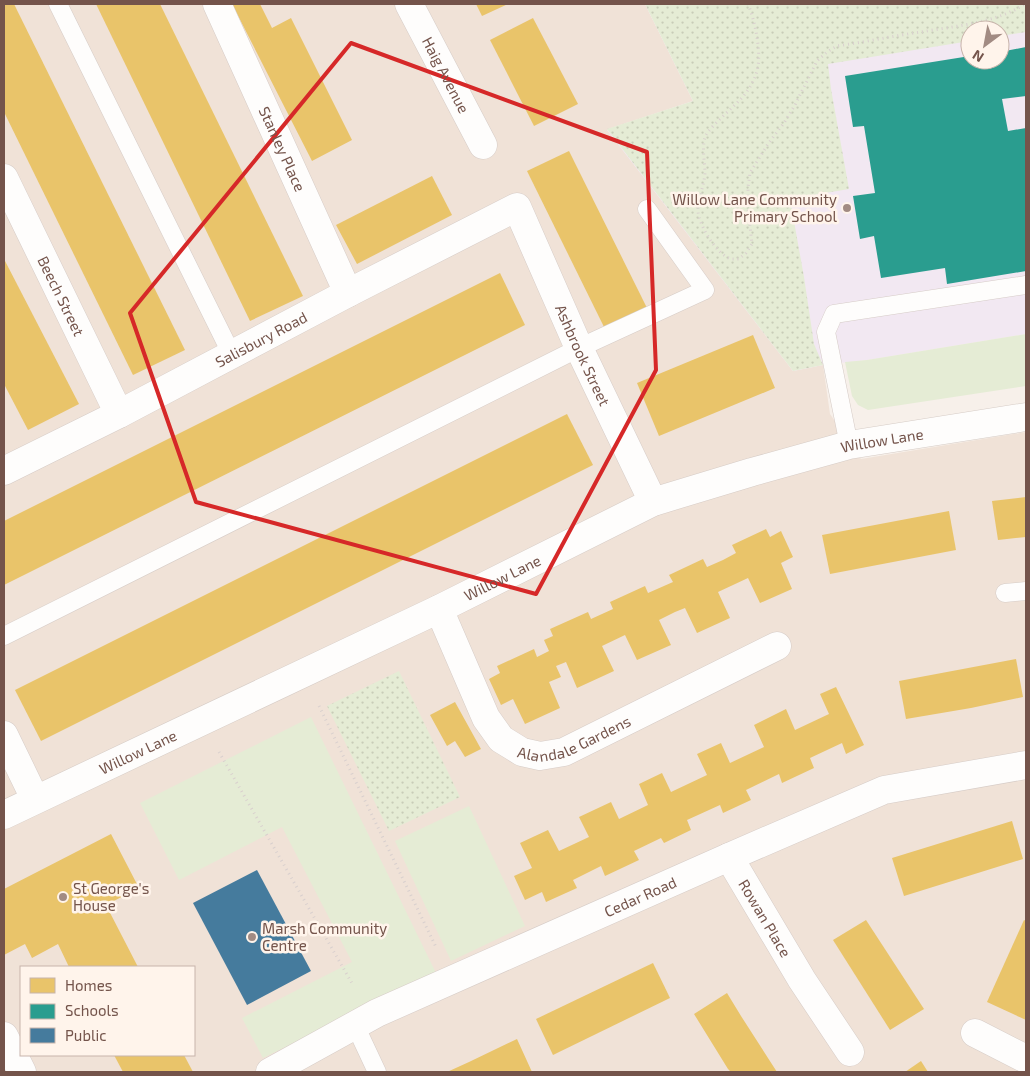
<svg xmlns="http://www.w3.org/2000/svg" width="1030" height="1076" font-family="'Exo 2',sans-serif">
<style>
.residential{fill:#f0e2d7;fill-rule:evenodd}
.education{fill:#f2e8f2;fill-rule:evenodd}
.grass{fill:#e5ecd5}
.park{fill:url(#park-dots)}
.homes{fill:#e9c46a}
.schools{fill:#2a9d8f}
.public{fill:#457b9d}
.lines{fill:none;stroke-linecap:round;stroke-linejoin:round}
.lane-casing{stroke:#d6ccc7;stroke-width:19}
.street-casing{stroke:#d6ccc7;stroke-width:29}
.secondary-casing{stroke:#d6ccc6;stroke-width:29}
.path{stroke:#d9d0ce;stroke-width:3;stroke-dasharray:1 4;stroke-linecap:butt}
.lane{stroke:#fefdfc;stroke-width:18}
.street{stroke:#fefdfc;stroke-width:28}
.secondary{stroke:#fefdfc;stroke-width:28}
.marked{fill:none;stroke:#d62828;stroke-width:4;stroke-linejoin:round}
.poi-dot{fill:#a28b83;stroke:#fff4eb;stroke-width:2}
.labels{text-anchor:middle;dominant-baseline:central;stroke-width:5;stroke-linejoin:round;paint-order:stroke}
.street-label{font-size:15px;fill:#74544b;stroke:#fff4eb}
.poi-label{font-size:15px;fill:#74544b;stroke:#fff4eb;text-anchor:start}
</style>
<defs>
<pattern id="park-dots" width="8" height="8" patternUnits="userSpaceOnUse" patternTransform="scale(1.25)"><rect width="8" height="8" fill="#e5ecd5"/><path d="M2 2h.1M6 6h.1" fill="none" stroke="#c8ccb8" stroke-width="1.8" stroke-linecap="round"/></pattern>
</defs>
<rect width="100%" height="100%" fill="#f7f0ea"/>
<path class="residential" d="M 4,4 L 645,4 L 693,101 L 608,129 L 793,371 L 823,365 L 830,414 L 861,459 L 1026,432 L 1026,1072 L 4,1072 ZM 21,967 L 194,967 L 194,1055 L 21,1055 Z"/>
<path class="education" d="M 645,4 L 1026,4 L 1026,334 L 867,360 L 823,365 L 793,371 L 607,130 L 693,101 ZM 970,30 L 1000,30 L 1000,60 L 970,60 Z"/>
<g class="grass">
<path d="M 1026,334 L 1026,386 L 868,410 L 858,405 L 852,396 L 845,362 L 867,360 Z"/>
<path d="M 311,717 L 436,973 L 263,1058 L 242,1018 L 352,962 L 282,827 L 179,880 L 140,803 Z"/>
<path d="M 469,806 L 525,926 L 451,961 L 395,841 Z"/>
</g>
<g class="park">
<path d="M 645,4 L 1026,4 L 1026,32 L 1000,36 L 1000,30 L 970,30 L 970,41 L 828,64 L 831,89 L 849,189 L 790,199 L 804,277 L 814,344 L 823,365 L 793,371 L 607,129 L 693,101 Z"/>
<path d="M 399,671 L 460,797 L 389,831 L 327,706 Z"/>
</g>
<g class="homes">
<path d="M 4,4 L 14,4 L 185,350 L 133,375 L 4,112 Z"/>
<path d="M 96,4 L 160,4 L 303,296 L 250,321 Z"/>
<path d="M 232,4 L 260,4 L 272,28 L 291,18 L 352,140 L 312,161 Z"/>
<path d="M 476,4 L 508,4 L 482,16 Z"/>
<path d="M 533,18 L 578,104 L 534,126 L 490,40 Z"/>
<path d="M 569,151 L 648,310 L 606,331 L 527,171 Z"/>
<path d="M 432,176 L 452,215 L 357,264 L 336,225 Z"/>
<path d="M 4,259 L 79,404 L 28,430 L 4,384 Z"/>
<path d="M 500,273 L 525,325 L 4,585 L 4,521 Z"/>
<path d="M 753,335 L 775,388 L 659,436 L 637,383 Z"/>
<path d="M 567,414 L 593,465 L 41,741 L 15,690 Z"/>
<path d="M 1026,497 L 1026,537 L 998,540 L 992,501 Z"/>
<path d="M 949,511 L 956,550 L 830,574 L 822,535 Z"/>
<path d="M 766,529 L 770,537 L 781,531 L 793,557 L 781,563 L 792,589 L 760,603 L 748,578 L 718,592 L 730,618 L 697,633 L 685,608 L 675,612 L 659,620 L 671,645 L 637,660 L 625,635 L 602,646 L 614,671 L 577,688 L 566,662 L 556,666 L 561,677 L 549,682 L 560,708 L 525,724 L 513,699 L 501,705 L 489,679 L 500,673 L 497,666 L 534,649 L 537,657 L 549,651 L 544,640 L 553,636 L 550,629 L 588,612 L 591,619 L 613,609 L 610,602 L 645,586 L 648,593 L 673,582 L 669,575 L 703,559 L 707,567 L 723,560 L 736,553 L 732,545 Z"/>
<path d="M 1016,659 L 1023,697 L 971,708 L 906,719 L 899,681 Z"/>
<path d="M 836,687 L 864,745 L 846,754 L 842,743 L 810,758 L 814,768 L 782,783 L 779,774 L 746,790 L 751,800 L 723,813 L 720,805 L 687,820 L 691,830 L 664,843 L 661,838 L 634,851 L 639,860 L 605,876 L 601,866 L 573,880 L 577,888 L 546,902 L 542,892 L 525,900 L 514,876 L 532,868 L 520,843 L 548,830 L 559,851 L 589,837 L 579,817 L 611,802 L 619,819 L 648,805 L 639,784 L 662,773 L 671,792 L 707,775 L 697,754 L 721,743 L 730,763 L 764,747 L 754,725 L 786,709 L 795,730 L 829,714 L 820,694 Z"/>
<path d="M 455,702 L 481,749 L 465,757 L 455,741 L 447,746 L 430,715 Z"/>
<path d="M 1012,821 L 1023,859 L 904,896 L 892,858 Z"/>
<path d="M 111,834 L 139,888 L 106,905 L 138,967 L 69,967 L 58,944 L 32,958 L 25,944 L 4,955 L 4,889 Z"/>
<path d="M 866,920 L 924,1009 L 890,1030 L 833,940 Z"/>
<path d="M 1024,920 L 1026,921 L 1026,1020 L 987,1002 Z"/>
<path d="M 653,963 L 670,998 L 553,1055 L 536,1019 Z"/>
<path d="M 727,993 L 741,1016 L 777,1072 L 731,1072 L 728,1069 L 694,1014 Z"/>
<path d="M 517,1039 L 532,1072 L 447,1072 L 469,1062 Z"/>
<path d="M 114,1055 L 184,1055 L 193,1072 L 123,1072 Z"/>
<path d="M 921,1061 L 928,1072 L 905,1072 Z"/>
</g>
<path class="schools" d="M 1026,47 L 1026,96 L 1002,99 L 1008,131 L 1026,128 L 1026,271 L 947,284 L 945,268 L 881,278 L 874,236 L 860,239 L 853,196 L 875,193 L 864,126 L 853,127 L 845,76 L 970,56 L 970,60 L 1000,60 L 1000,52 Z"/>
<path class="public" d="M 257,870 L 311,971 L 247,1005 L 193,903 Z"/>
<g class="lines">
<g class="lane-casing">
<g id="lane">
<path d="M 58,4 L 232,355"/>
<path d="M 849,445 L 826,332 L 834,314 L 1026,285"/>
<path d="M 1005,593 L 1026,591"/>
<path d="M 4,636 L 579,348 L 705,290 L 647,209"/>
<path d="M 355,1025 L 377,1072"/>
</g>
</g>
<g class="street-casing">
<g id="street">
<path id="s1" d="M 217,4 L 348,293"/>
<path id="s2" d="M 409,4 L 483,145"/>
<path id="s3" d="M 4,178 L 119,414"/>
<path id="s4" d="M 4,471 L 119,414 L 348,293 L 517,207 L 579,348 L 653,502"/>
<path id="s5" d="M 439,609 L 486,718 L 501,739 L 522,752 L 540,756 L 564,752 L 777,646"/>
<path d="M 4,735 L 35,799"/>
<path id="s6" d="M 729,857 L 802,980 L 850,1052"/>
<path d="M 975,1033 L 1026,1059"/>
<path d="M 4,1036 L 22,1072"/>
<path id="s7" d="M 270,1072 L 377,1013 L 729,857 L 884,790 L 1026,765"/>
</g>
</g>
<g class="secondary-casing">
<g id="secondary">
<path id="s8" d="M 4,815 L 439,609 L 653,502 L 752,472 L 849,445 L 1026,417"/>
</g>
</g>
<g class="path">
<path d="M 748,4 C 755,21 763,56 756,74 C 749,95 733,106 718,121 C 714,125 709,130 706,135 C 701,146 705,162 705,173 C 704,186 698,198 698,211 C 699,225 716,254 731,259 C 734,259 736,259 739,259 L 746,253 L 752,244 L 748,208 L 748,187 L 750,173 L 768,144 L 784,123 L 795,105 L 817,61 L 827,52 L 837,46 C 865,42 893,36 921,32 C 955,26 996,23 1025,4"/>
<path d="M 319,706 L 436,947"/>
<path d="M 219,752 L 353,985"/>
</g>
<use href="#lane" class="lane"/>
<use href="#street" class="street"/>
<use href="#secondary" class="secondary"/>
</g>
<path class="marked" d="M 351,43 L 647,152 L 656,370 L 536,594 L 196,502 L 130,313 Z"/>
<g class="poi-dot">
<circle cx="847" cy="208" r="5"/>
<circle cx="63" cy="897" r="5"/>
<circle cx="252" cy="937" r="5"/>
</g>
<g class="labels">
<g class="street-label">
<text stroke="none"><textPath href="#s2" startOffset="80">Haig Avenue</textPath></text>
<text stroke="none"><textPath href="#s1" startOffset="159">Stanley Place</textPath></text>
<text stroke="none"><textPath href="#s3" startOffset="131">Beech Street</textPath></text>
<text stroke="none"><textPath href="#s4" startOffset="289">Salisbury Road</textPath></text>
<text stroke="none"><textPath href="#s4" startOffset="739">Ashbrook Street</textPath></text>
<text stroke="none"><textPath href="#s8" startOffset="958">Willow Lane</textPath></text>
<text stroke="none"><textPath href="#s8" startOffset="552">Willow Lane</textPath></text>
<text stroke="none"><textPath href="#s5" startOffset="225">Alandale Gardens</textPath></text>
<text stroke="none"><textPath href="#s8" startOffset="148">Willow Lane</textPath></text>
<text stroke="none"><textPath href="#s7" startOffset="410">Cedar Road</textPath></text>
<text stroke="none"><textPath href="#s6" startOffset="71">Rowan Place</textPath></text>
</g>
<g class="poi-label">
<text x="837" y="199" text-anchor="end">Willow Lane Community<tspan x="837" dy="17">Primary School</tspan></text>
<text x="73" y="888">St George's<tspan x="73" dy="17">House</tspan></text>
<text x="262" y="928">Marsh Community<tspan x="262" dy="17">Centre</tspan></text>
</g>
</g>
<rect width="1030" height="1076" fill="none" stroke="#74544b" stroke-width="10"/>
<rect x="20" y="966" width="175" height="90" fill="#fff4eb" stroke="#c7b4ab"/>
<rect x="30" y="978" width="25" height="15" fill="#e9c46a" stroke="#c7b4ab"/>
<text x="65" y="991" font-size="15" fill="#74544b">Homes</text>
<rect x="30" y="1004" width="25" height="15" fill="#2a9d8f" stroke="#c7b4ab"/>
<text x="65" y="1016" font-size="15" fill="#74544b">Schools</text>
<rect x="30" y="1028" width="25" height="15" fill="#457b9d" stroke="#c7b4ab"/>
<text x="65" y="1041" font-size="15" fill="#74544b">Public</text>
<g transform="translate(985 45) rotate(212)"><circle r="24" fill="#fff4eb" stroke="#c7b4ab"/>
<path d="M0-4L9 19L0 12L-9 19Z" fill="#a28b83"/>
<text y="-8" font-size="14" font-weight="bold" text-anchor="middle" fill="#74544b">N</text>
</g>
</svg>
